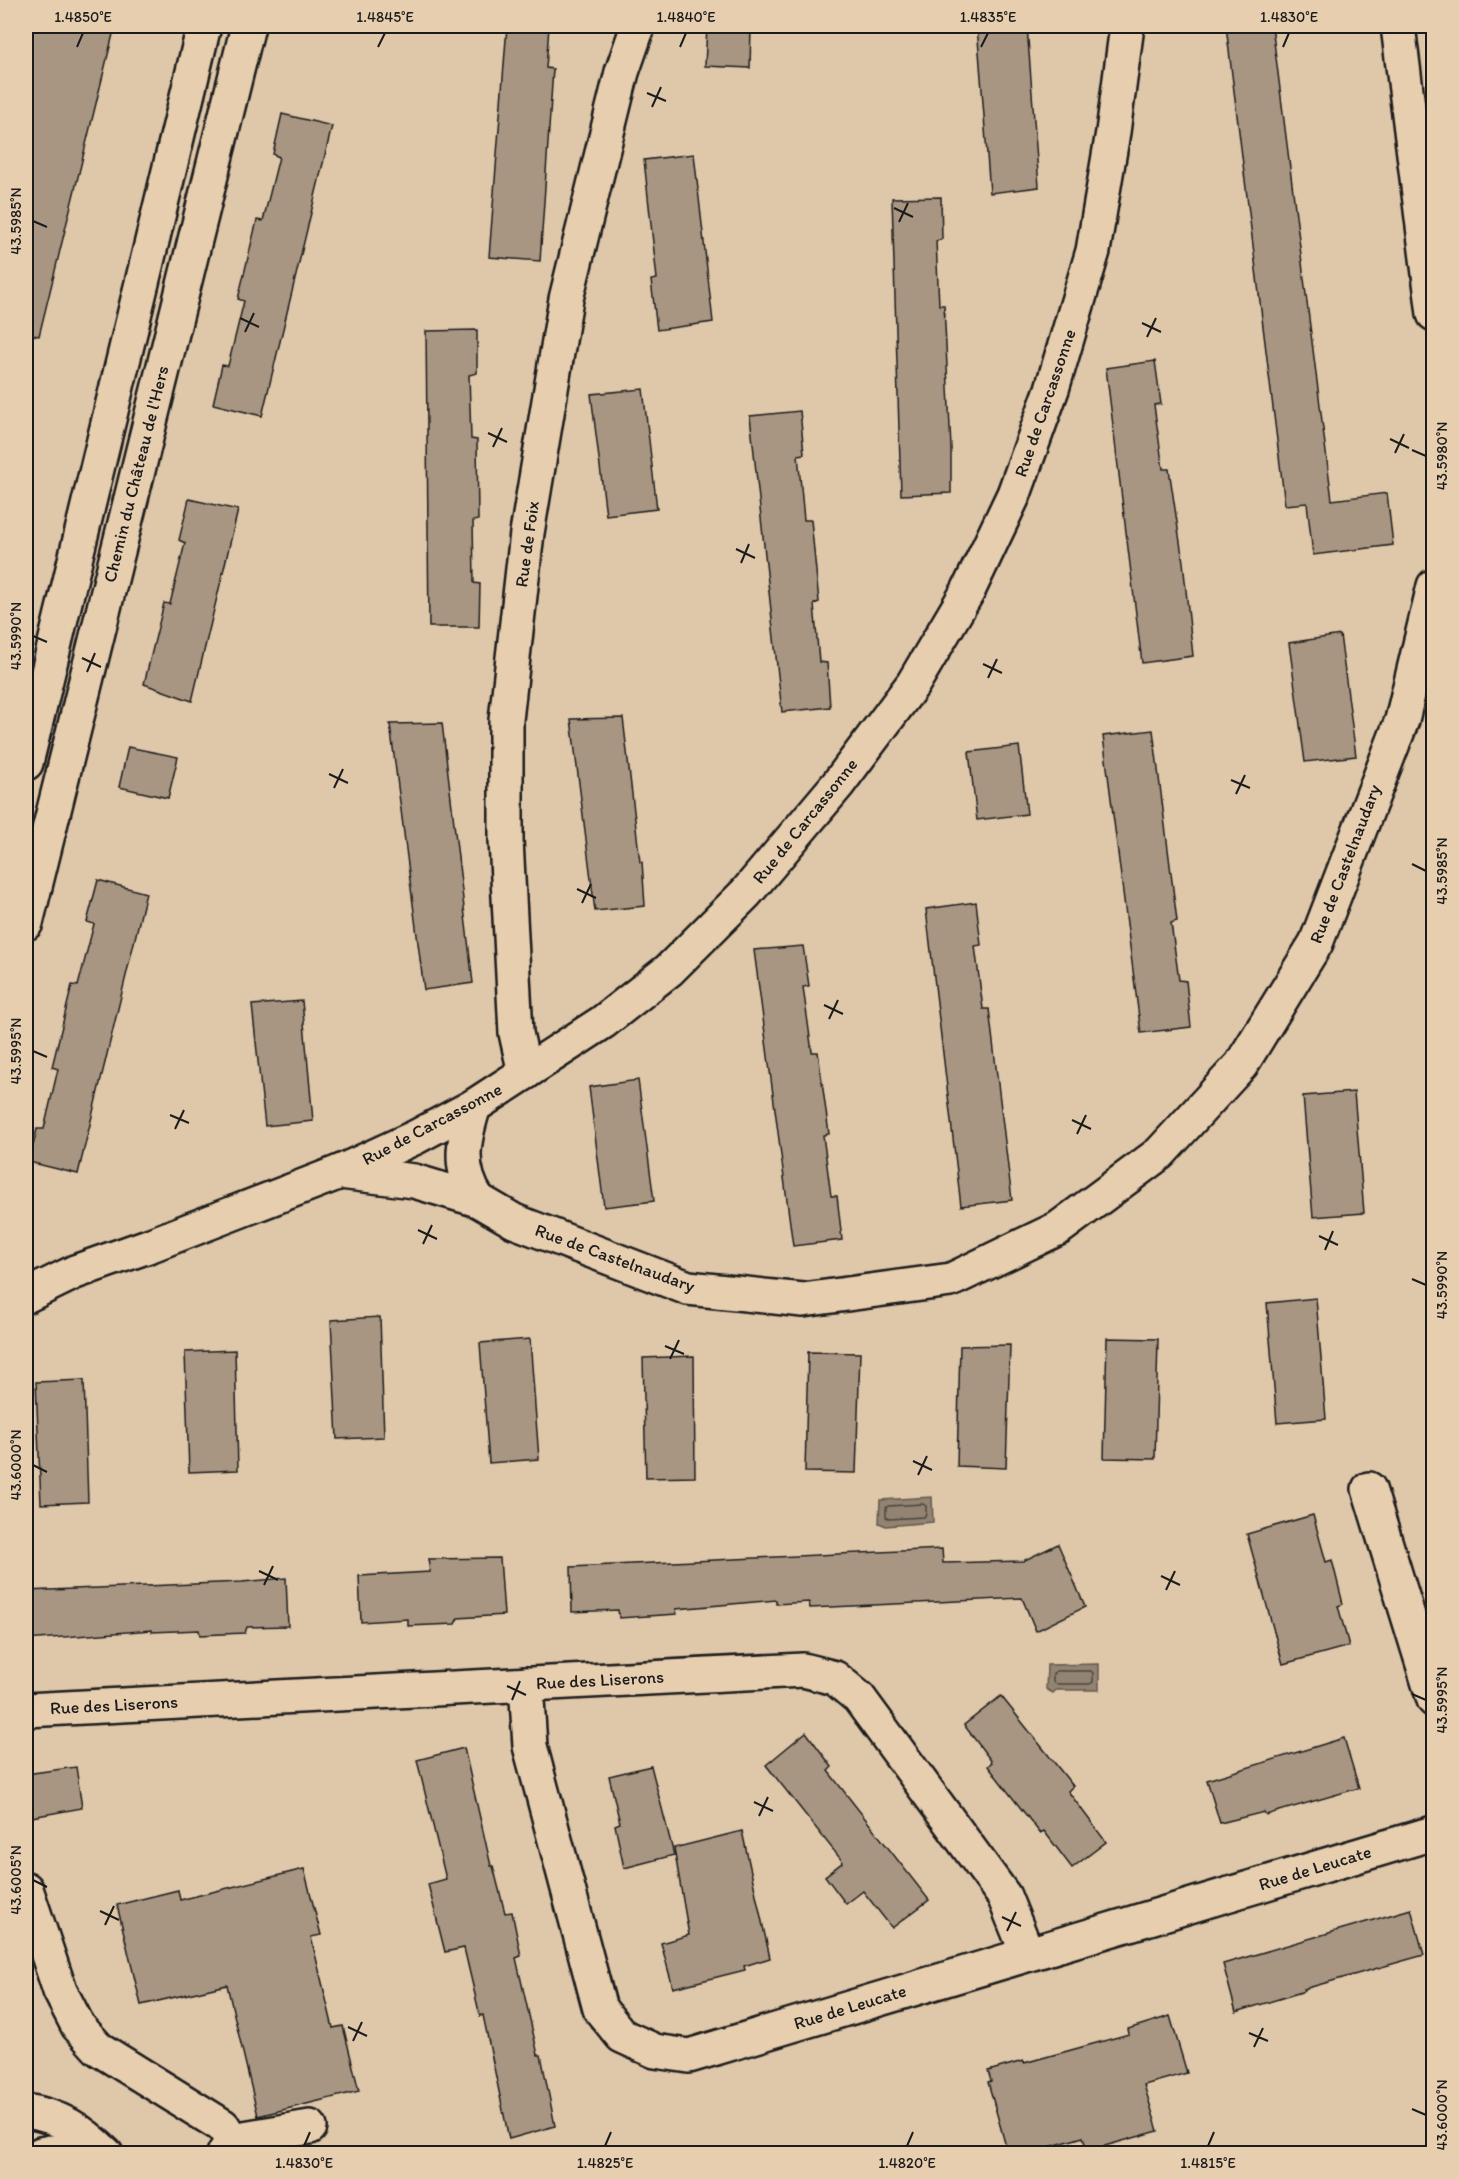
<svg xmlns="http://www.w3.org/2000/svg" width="1459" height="2179" font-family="Itim,sans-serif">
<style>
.water{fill:#928372;stroke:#635a50;stroke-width:1.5}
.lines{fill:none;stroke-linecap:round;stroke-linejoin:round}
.shore{stroke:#4b453e;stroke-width:1.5}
.building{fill:#a89682;stroke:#1c1c1c;stroke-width:1.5}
.minor-casing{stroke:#1c1c1c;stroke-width:38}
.minor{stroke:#e7ceaf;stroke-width:33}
.ticks{fill:none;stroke:#1c1c1c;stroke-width:2}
.labels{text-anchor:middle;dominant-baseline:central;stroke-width:6;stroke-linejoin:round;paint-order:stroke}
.street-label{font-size:18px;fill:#1c1c1c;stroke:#e7ceaf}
.neatline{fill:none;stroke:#1c1c1c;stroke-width:2}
.ticks-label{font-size:15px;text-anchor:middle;fill:#1c1c1c}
</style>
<rect width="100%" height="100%" fill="#dfc7a9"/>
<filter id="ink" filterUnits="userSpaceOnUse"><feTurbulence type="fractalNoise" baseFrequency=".0167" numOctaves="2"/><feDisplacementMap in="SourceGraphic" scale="12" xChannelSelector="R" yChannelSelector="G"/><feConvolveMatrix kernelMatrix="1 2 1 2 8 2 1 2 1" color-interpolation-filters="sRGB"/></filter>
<g filter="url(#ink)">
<g class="water">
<path d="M 932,1497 L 933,1522 L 886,1526 L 879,1523 L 880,1500 Z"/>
<path d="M 1099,1664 L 1099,1690 L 1056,1690 L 1053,1693 L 1046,1689 L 1047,1665 Z"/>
</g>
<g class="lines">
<g class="shore">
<path d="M 923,1504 L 926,1506 L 926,1514 L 924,1517 L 889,1519 L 886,1517 L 886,1508 L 888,1506 Z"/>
<path d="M 1056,1671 L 1091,1671 L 1093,1673 L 1093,1682 L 1090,1684 L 1056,1684 L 1053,1682 L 1053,1674 Z"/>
</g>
</g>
<g class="building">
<path d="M 26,26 L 115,26 L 39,336 L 26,334 Z"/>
<path d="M 507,26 L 549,26 L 546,68 L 553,69 L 540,261 L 489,257 Z"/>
<path d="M 707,26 L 751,26 L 750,68 L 705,66 Z"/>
<path d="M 977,26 L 1027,26 L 1039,187 L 990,193 Z"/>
<path d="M 1226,26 L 1272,26 L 1332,500 L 1387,493 L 1393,545 L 1313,555 L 1307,503 L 1285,505 Z"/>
<path d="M 282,114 L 332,126 L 262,416 L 213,404 L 222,365 L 228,366 L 244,301 L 238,299 L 257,220 L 263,221 L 279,157 L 273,154 Z"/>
<path d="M 694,154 L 713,322 L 657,330 L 651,280 L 657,279 L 644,160 Z"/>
<path d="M 941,197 L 942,239 L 936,241 L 939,305 L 944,305 L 951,448 L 951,493 L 901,495 L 892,198 Z"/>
<path d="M 477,330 L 477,373 L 469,375 L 471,439 L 477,440 L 478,520 L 473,521 L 474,583 L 480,584 L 479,627 L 429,627 L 426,331 Z"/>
<path d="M 1155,361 L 1161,404 L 1154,405 L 1163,469 L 1169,469 L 1183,562 L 1193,656 L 1142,663 L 1106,368 Z"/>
<path d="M 643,389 L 657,509 L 606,515 L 591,394 Z"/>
<path d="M 800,411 L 804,454 L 798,455 L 804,520 L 811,520 L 819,602 L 814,604 L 819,662 L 827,663 L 830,707 L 782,712 L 750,416 Z"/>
<path d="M 189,499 L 238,510 L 192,701 L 144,684 L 164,603 L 170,604 L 185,543 L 179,540 Z"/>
<path d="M 1340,635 L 1356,756 L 1305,762 L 1289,643 Z"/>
<path d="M 623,718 L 640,862 L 642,862 L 645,906 L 595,911 L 571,719 Z"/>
<path d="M 442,723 L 473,983 L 424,990 L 390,724 Z"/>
<path d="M 1153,730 L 1177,921 L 1171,923 L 1179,980 L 1186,981 L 1191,1027 L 1141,1033 L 1103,736 Z"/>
<path d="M 1019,746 L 1027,814 L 977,820 L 969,752 Z"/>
<path d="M 128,747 L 178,757 L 168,798 L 119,787 Z"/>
<path d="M 98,880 L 146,893 L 78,1174 L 29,1162 L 37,1129 L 44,1129 L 58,1069 L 52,1067 L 72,985 L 78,986 L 94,924 L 87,922 Z"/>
<path d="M 976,902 L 981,945 L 975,946 L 983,1009 L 989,1009 L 1012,1200 L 961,1206 L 926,909 Z"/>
<path d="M 803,946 L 809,986 L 803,987 L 812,1052 L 818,1052 L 829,1134 L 823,1135 L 831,1196 L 837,1196 L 842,1240 L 793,1246 L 754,950 Z"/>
<path d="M 302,1001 L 313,1121 L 265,1126 L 252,1005 Z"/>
<path d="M 638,1080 L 654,1201 L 604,1207 L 589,1087 Z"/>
<path d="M 1354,1092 L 1364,1213 L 1313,1217 L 1303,1096 Z"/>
<path d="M 1316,1298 L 1326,1419 L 1277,1423 L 1267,1303 Z"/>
<path d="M 380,1317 L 384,1437 L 337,1439 L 331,1320 Z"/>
<path d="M 1107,1338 L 1158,1339 L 1155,1459 L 1104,1458 Z"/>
<path d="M 530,1339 L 539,1459 L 489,1463 L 480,1343 Z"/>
<path d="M 1010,1345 L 1006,1468 L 957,1466 L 960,1346 Z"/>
<path d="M 235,1350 L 238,1470 L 189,1472 L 185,1352 Z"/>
<path d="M 808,1352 L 860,1353 L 856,1473 L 805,1472 Z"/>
<path d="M 694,1356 L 695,1477 L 646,1478 L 643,1358 Z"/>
<path d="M 84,1380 L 88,1502 L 41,1504 L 36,1382 Z"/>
<path d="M 1313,1515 L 1326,1562 L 1332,1560 L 1343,1604 L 1338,1606 L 1349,1646 L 1283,1664 L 1247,1534 Z"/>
<path d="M 1058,1544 L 1085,1607 L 1036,1631 L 1022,1598 L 810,1608 L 809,1602 L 776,1604 L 776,1600 L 676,1609 L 677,1614 L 619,1618 L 618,1610 L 572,1612 L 571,1567 L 942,1549 L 943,1563 L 1023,1561 Z"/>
<path d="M 500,1558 L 504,1615 L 458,1618 L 455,1624 L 408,1626 L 408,1619 L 361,1622 L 359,1576 L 430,1572 L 428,1559 Z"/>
<path d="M 286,1578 L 288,1626 L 247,1627 L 245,1633 L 222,1634 L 200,1635 L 199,1630 L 152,1632 L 152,1630 L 26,1640 L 26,1591 L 242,1582 Z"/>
<path d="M 1001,1696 L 1073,1786 L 1068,1791 L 1106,1842 L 1072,1868 L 1044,1831 L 1040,1833 L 988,1766 L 992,1762 L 964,1725 Z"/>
<path d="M 806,1732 L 832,1767 L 828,1771 L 929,1900 L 892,1928 L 863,1891 L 846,1904 L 825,1876 L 843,1862 L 766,1765 Z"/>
<path d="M 1344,1738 L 1359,1788 L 1266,1815 L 1264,1812 L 1220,1823 L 1207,1780 Z"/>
<path d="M 464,1748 L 491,1866 L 493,1866 L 505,1913 L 512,1912 L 521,1956 L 516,1958 L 538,2055 L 541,2055 L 555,2126 L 509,2139 L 483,2015 L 480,2016 L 464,1948 L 445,1952 L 428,1884 L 446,1879 L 417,1760 Z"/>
<path d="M 651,1766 L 674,1855 L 624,1868 L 615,1825 L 620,1823 L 609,1776 Z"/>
<path d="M 76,1767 L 82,1808 L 26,1818 L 26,1774 Z"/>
<path d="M 742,1831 L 770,1958 L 744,1966 L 745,1970 L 673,1988 L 661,1943 L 689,1935 L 674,1848 Z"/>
<path d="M 304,1869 L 321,1935 L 311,1937 L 333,2028 L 343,2026 L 359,2091 L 258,2116 L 227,1985 L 141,2005 L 117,1905 L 178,1890 L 180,1900 Z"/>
<path d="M 1411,1909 L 1424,1955 L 1304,1989 L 1305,1991 L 1236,2012 L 1223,1964 Z"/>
<path d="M 1170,2016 L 1187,2073 L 1144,2085 L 1158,2131 L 1087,2151 L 1083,2137 L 1025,2154 L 1008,2154 L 988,2082 L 991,2081 L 988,2071 L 1023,2061 L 1024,2063 L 1129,2034 L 1128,2029 Z"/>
</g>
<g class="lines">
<g class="minor-casing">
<g id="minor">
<path d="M 1398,26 L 1434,314"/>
<path d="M 26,763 L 204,26"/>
<path d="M 26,923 L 248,26"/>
<path d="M 525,1073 L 516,1033 L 506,840 L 506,720 L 527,533 L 566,299 L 622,72 L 638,26"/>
<path d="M 474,1106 C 463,1141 457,1168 478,1200"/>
<path d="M 340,1172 L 414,1181 L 478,1200 L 514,1221 L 688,1288 L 803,1300 L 951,1280 L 1059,1228 L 1160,1153 L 1241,1065 L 1316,943 L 1402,720 L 1434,586"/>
<path d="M 26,1296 L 75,1272 L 151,1245 L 340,1172 L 416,1137 L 474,1106 L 603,1022 L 669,970 L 746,893 L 838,784 L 913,684 L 968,591 L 1014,494 L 1052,389 L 1093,251 L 1113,132 L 1127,26"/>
<path d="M 1369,1489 L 1434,1700"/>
<path d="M 526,1684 L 530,1746 L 600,2009 L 622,2036 L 655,2051 L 689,2056 L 1433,1833"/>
<path d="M 26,1710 L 803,1670 L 835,1678 L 859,1698 L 1004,1896 L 1027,1953"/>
<path d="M 26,1889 L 60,1991 L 78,2026 L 99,2049 L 223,2126 L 232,2140 L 224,2154"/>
<path d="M 26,2111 C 60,2116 81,2130 106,2154"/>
<path d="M 232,2140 L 310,2127"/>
<path d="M 41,2154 L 51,2152 L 74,2154"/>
</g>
</g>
<use href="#minor" class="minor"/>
</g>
</g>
<path class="ticks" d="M 77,47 L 83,33M 378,47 L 385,33M 680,47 L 686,33M 981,47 L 988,33M 1283,47 L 1289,33M 647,93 L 666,101M 652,107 L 661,87M 894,208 L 913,217M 33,221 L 47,227M 899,222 L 908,203M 240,318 L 259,327M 1142,323 L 1161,332M 245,332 L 254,313M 1147,337 L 1156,318M 488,433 L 507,442M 1390,439 L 1409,448M 493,447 L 502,428M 1412,450 L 1426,456M 1395,453 L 1404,434M 736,549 L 755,558M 741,563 L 749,544M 33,636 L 47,642M 82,658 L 101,667M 983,664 L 1002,673M 87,672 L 95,653M 988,678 L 997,659M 329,774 L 348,783M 1231,780 L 1250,788M 334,788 L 343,769M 1236,794 L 1245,775M 1412,864 L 1426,871M 577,889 L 596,898M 582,903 L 591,884M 824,1005 L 843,1014M 829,1019 L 838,1000M 33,1051 L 47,1057M 170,1115 L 189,1123M 1072,1120 L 1091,1129M 175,1129 L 184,1110M 1077,1134 L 1086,1115M 418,1230 L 437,1239M 1319,1236 L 1338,1245M 423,1244 L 432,1225M 1325,1250 L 1333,1231M 1412,1279 L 1426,1285M 665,1346 L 684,1354M 670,1359 L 679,1340M 913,1461 L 932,1470M 33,1465 L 47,1472M 918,1475 L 927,1456M 259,1571 L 278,1580M 1161,1576 L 1180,1585M 264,1585 L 273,1566M 1166,1590 L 1175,1571M 507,1686 L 526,1695M 1412,1694 L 1426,1700M 512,1700 L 520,1681M 754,1802 L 773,1811M 759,1816 L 768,1797M 33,1880 L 47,1887M 100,1911 L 119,1920M 1002,1917 L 1021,1926M 105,1925 L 114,1906M 1007,1931 L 1016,1912M 348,2027 L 367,2036M 1249,2033 L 1268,2041M 353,2041 L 362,2022M 1254,2047 L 1263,2028M 1412,2109 L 1426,2115M 304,2146 L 310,2132M 605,2146 L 611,2132M 907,2146 L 913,2132M 1208,2146 L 1214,2132"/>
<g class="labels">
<g class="street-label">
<text transform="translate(1045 403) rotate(-71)">Rue de Carcassonne</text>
<text transform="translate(136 474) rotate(-76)">Chemin du Château de l'Hers</text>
<text transform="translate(527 544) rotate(-82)">Rue de Foix</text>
<text transform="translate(805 821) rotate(-51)">Rue de Carcassonne</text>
<text transform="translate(1345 864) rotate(-69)">Rue de Castelnaudary</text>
<text transform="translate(432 1124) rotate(-28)">Rue de Carcassonne</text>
<text transform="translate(615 1258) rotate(20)">Rue de Castelnaudary</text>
<text transform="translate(600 1680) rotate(-3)">Rue des Liserons</text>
<text transform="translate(114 1705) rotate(-3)">Rue des Liserons</text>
<text transform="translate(1315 1868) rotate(-17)">Rue de Leucate</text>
<text transform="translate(850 2007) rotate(-17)">Rue de Leucate</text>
</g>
</g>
<rect width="1459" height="2179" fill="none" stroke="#e7ceaf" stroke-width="66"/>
<rect x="33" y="33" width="1393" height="2113" class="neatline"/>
<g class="ticks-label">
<text x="83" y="22">1.4850°E</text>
<text x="385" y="22">1.4845°E</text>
<text x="686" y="22">1.4840°E</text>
<text x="988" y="22">1.4835°E</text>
<text x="1289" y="22">1.4830°E</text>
<text transform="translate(16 221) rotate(-90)" y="5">43.5985°N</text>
<text transform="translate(1442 456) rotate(-90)" y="5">43.5980°N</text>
<text transform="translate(16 636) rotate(-90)" y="5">43.5990°N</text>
<text transform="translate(1442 871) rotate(-90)" y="5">43.5985°N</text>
<text transform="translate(16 1051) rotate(-90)" y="5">43.5995°N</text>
<text transform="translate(1442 1285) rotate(-90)" y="5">43.5990°N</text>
<text transform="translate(16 1465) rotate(-90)" y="5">43.6000°N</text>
<text transform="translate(1442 1700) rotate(-90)" y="5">43.5995°N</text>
<text transform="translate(16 1880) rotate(-90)" y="5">43.6005°N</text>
<text transform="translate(1442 2115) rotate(-90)" y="5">43.6000°N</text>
<text x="304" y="2168">1.4830°E</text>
<text x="605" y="2168">1.4825°E</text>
<text x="907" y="2168">1.4820°E</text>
<text x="1208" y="2168">1.4815°E</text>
</g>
</svg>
